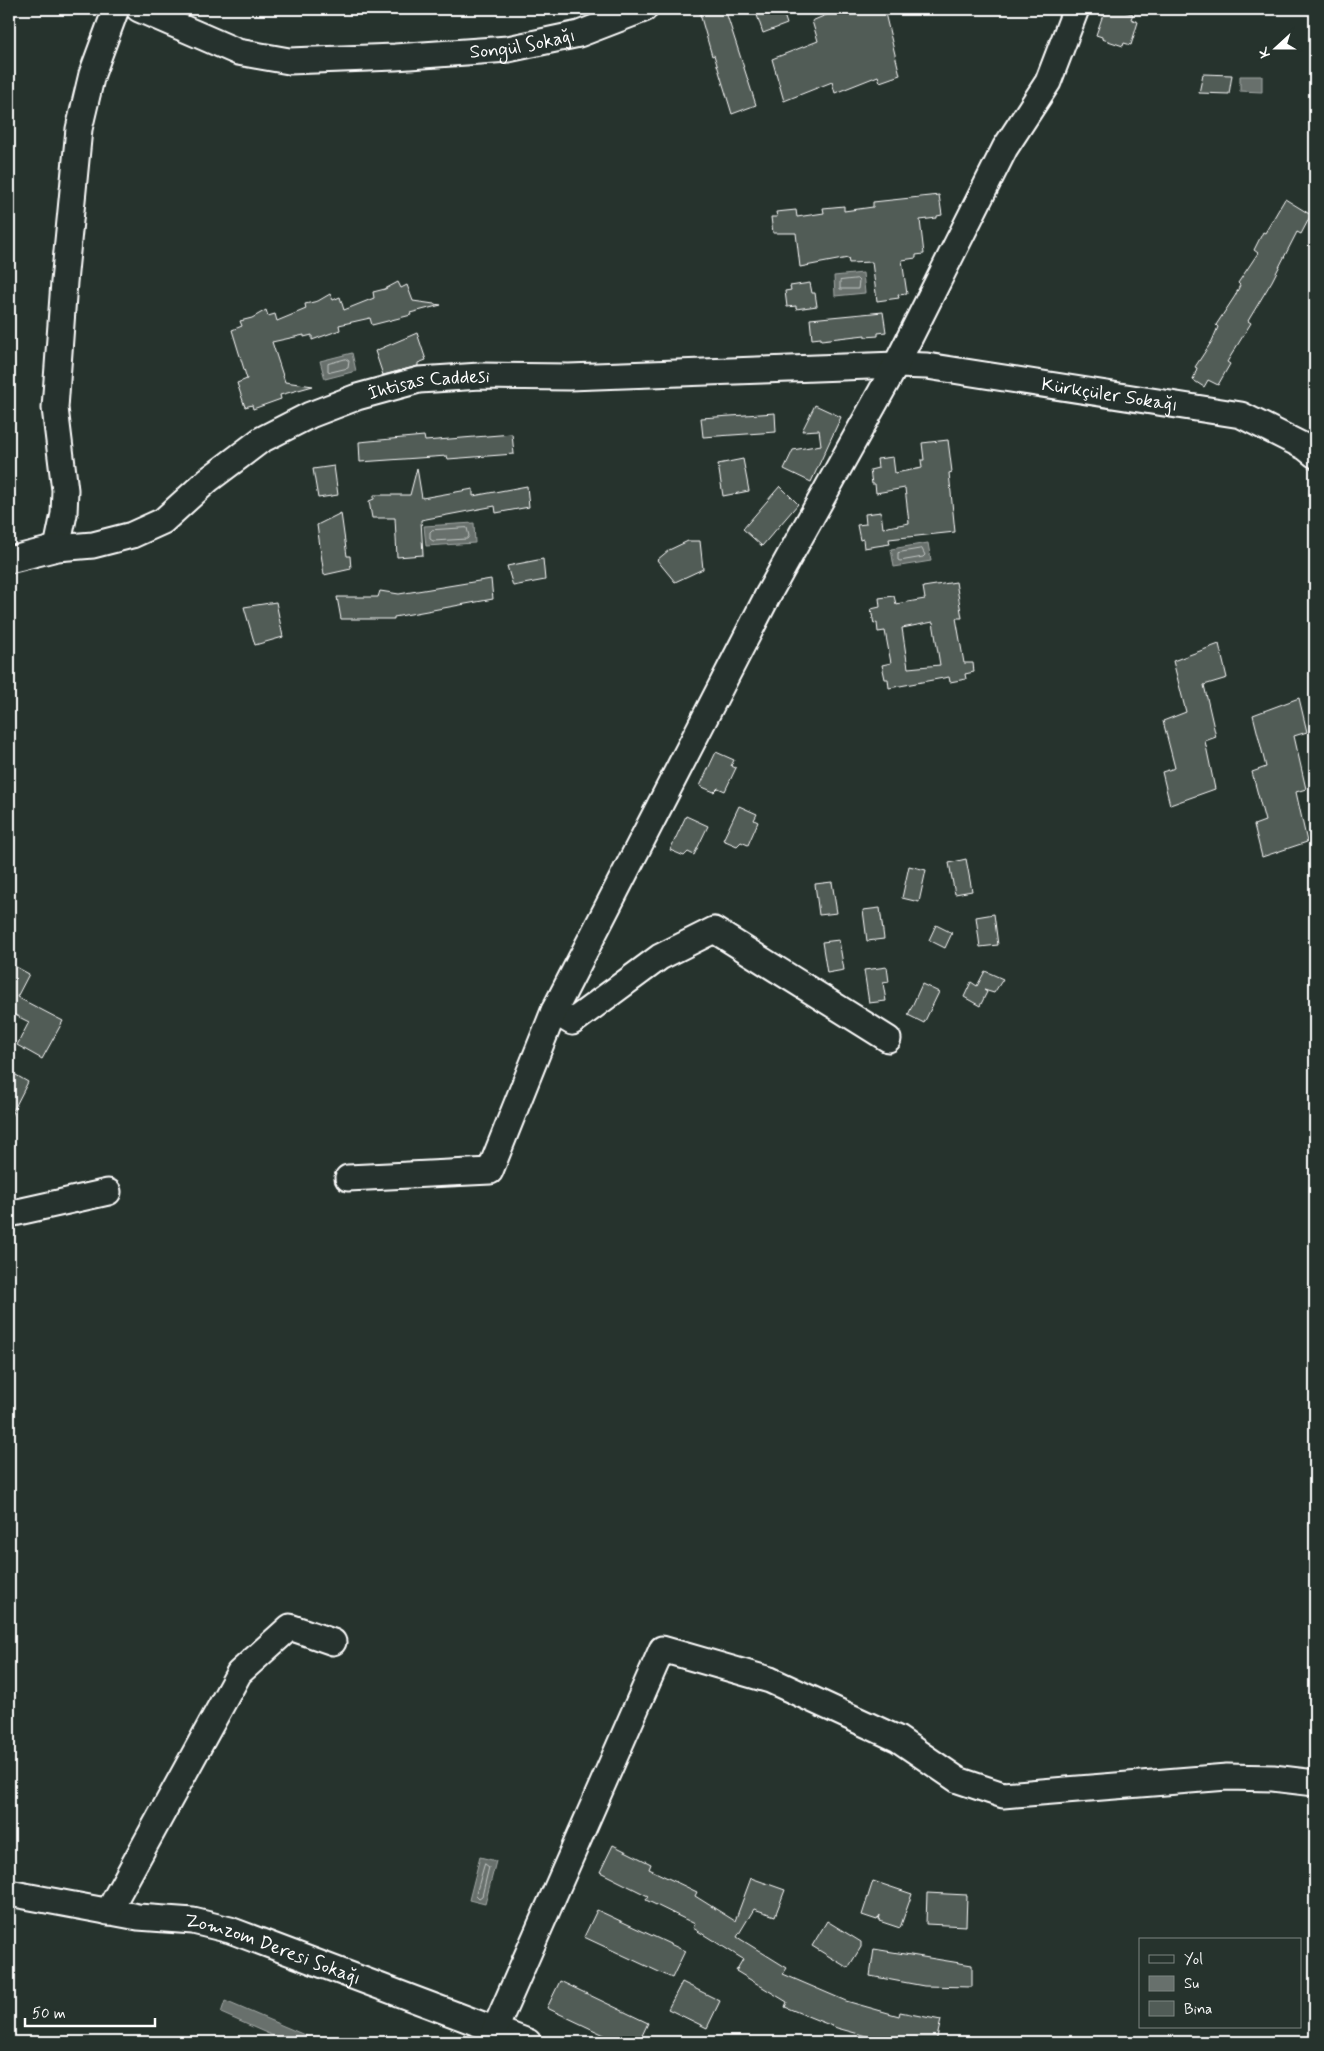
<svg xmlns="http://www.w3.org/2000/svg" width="1324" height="2051" font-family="Mynerve,sans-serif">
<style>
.water{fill:#67706c;stroke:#a4a9a7}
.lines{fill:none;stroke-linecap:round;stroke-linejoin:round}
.shore{stroke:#c2c6c4;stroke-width:1}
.building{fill:#515c57;stroke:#fff;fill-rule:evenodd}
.minor-casing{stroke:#fff;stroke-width:29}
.minor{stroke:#26332d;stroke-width:25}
.labels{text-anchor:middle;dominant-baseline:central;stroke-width:4;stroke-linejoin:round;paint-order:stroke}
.street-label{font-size:19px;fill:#fff;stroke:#26332d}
</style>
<rect width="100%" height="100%" fill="#26332d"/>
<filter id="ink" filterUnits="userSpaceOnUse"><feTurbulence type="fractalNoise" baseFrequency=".02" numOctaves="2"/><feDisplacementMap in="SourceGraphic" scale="10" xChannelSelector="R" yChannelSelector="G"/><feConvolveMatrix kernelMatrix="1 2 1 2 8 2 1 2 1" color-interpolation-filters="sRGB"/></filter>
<g filter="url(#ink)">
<g class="water">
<path d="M 1240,76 L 1262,76 L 1262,92 L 1240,91 Z"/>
<path d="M 863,273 L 865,293 L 835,296 L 834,276 Z"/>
<path d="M 352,353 L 356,371 L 325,379 L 320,361 Z"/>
<path d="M 474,523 L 475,543 L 426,546 L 424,526 Z"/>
<path d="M 928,543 L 931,561 L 894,567 L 891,549 Z"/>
<path d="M 480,1857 L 496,1861 L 485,1904 L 469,1900 Z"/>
<path d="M 225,2001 L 321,2042 L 287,2042 L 221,2013 Z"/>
</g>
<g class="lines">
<g class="shore">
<path d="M 857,279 L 859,281 L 858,289 L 840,289 L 840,281 Z"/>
<path d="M 346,359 L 349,361 L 348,368 L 331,372 L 328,371 L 328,364 Z"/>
<path d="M 467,528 L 469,536 L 467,539 L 433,541 L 430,539 L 430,532 L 432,530 Z"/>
<path d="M 922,549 L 925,555 L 923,557 L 900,561 L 898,560 L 898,553 Z"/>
<path d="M 485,1864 L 489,1867 L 482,1896 L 479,1898 L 476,1895 Z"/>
</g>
</g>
<g class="building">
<path d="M 715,9 L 725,9 L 756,105 L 732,114 L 714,55 L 712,56 L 700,14 Z"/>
<path d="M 755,9 L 782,9 L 787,24 L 763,33 Z"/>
<path d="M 840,9 L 884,9 L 900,75 L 880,82 L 878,76 L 835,93 L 832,82 L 784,101 L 772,59 L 818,41 L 812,21 Z"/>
<path d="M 1105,9 L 1116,9 L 1133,14 L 1131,19 L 1138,22 L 1131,45 L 1124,43 L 1123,46 L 1102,39 L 1102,37 L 1096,35 Z"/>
<path d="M 1203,74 L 1232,75 L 1229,94 L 1199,93 Z"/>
<path d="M 939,195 L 942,215 L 937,216 L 937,218 L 920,220 L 924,254 L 916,255 L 916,258 L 902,260 L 907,294 L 898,295 L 899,298 L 877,301 L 872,262 L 849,263 L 848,258 L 800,267 L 796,233 L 773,233 L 771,217 L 777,217 L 776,212 L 796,210 L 797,217 L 824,213 L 823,208 L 844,206 L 844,211 L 873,207 L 873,202 Z"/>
<path d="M 1285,199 L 1311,215 L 1301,234 L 1297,232 L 1272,281 L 1248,321 L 1251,323 L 1227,362 L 1230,364 L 1218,385 L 1208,380 L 1204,387 L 1193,380 L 1197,368 L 1195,367 L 1212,341 L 1218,327 L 1216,325 L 1235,296 L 1240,285 L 1238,283 L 1258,253 L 1254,250 L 1263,232 L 1265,233 Z"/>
<path d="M 398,282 L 401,288 L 407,285 L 413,301 L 441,305 L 410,313 L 411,315 L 372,325 L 370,318 L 339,325 L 340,330 L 312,340 L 312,335 L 304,337 L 304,335 L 272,342 L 285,382 L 313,386 L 280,395 L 281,399 L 253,409 L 252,405 L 245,407 L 237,383 L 247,379 L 232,330 L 242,326 L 240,321 L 252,318 L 266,310 L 268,316 L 275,314 L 277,321 L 306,309 L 305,304 L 318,301 L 330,294 L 333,300 L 340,297 L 344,310 L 374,298 L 373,292 L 385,289 Z"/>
<path d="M 810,283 L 812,293 L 815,293 L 817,306 L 796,309 L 796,306 L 787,307 L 785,291 L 791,290 L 790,286 Z"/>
<path d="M 883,312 L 886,332 L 878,333 L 878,336 L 865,337 L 865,335 L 821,340 L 821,338 L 812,339 L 810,319 Z"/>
<path d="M 417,333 L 426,360 L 418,363 L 418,366 L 383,375 L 375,351 Z"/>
<path d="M 815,405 L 841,417 L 811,482 L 784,469 L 793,450 L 821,445 L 819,430 L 802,431 Z"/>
<path d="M 775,413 L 776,432 L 703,437 L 701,418 Z"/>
<path d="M 512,434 L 514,454 L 448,459 L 447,456 L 360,462 L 359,442 L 424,436 L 425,441 Z"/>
<path d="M 948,440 L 952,472 L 949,473 L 955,532 L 889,539 L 890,544 L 864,548 L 863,539 L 860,540 L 857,525 L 866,524 L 865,514 L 881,512 L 883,528 L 909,523 L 905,488 L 876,493 L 875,484 L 872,484 L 870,470 L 878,468 L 877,459 L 893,457 L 895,473 L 922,468 L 921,460 L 924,460 L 922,443 Z"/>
<path d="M 743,459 L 749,491 L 723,496 L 718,464 Z"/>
<path d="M 334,466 L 338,495 L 318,498 L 313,469 Z"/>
<path d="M 417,468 L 422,498 L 473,489 L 473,496 L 527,486 L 529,507 L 496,513 L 495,506 L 421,520 L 423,555 L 397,557 L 395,518 L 372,518 L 369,501 L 374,499 L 374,495 L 410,495 Z"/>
<path d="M 780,486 L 798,504 L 762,546 L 743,529 Z"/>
<path d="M 341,513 L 347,556 L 350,556 L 351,569 L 324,575 L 317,525 Z"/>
<path d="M 688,541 L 700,541 L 703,569 L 675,582 L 657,560 L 669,550 Z"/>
<path d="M 543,559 L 545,580 L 513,586 L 507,566 Z"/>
<path d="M 491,579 L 493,599 L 394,617 L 394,619 L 341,619 L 337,597 L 378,597 L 380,591 L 399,594 Z"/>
<path d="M 956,582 L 962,618 L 956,618 L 964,663 L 973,663 L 974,672 L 965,674 L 966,679 L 950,682 L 949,677 L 889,688 L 888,679 L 885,679 L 882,665 L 891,663 L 885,631 L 878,632 L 877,623 L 874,624 L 871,609 L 880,607 L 879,598 L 894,596 L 896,604 L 925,599 L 923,587 ZM 933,622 L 940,665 L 908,668 L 902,628 Z"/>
<path d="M 276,602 L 283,637 L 255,645 L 244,607 Z"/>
<path d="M 1219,644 L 1227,678 L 1204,685 L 1216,737 L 1205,741 L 1215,789 L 1170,805 L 1162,772 L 1175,768 L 1163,721 L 1186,712 L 1173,661 Z"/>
<path d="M 1299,698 L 1307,732 L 1294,736 L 1306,789 L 1296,792 L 1307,842 L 1262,857 L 1254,825 L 1265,821 L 1252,772 L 1266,767 L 1253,715 Z"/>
<path d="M 716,752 L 734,760 L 731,766 L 736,768 L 725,791 L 718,788 L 714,792 L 700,786 Z"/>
<path d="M 739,806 L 757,814 L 754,820 L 758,822 L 748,845 L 741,842 L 737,846 L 723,840 Z"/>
<path d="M 686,816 L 708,826 L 694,855 L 688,852 L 684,856 L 670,850 Z"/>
<path d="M 966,859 L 972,891 L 955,894 L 949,863 Z"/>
<path d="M 909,866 L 926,870 L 919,902 L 902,898 Z"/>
<path d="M 832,882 L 837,913 L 819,915 L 815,884 Z"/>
<path d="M 880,908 L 884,939 L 867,941 L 863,910 Z"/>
<path d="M 994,914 L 998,945 L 980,947 L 976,917 Z"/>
<path d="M 936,925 L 952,933 L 945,948 L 929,940 Z"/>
<path d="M 839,940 L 844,970 L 827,973 L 822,942 Z"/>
<path d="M 9,963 L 29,974 L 17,997 L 63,1021 L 42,1059 L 17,1045 L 29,1022 L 9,1012 Z"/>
<path d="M 887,967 L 889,982 L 883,983 L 886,1001 L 869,1003 L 864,970 Z"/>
<path d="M 985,971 L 1003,979 L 994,993 L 984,990 L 987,992 L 980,1006 L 964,997 L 971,982 L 977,986 Z"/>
<path d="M 922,984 L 939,992 L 924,1023 L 908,1015 Z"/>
<path d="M 9,1071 L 28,1082 L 9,1119 Z"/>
<path d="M 613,1845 L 651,1864 L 649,1869 L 697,1892 L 695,1896 L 735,1921 L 751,1878 L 785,1890 L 775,1916 L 754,1909 L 737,1937 L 787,1968 L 783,1974 L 846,2001 L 899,2016 L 900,2012 L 941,2020 L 936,2042 L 888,2042 L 837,2028 L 785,2007 L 787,2002 L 736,1971 L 743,1959 L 693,1928 L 695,1924 L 646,1900 L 648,1896 L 600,1872 Z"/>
<path d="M 873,1881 L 912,1894 L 900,1928 L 879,1921 L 880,1915 L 877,1920 L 862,1915 Z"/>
<path d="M 927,1893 L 967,1895 L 966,1926 L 926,1924 Z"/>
<path d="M 597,1910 L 685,1951 L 672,1978 L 584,1937 Z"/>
<path d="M 827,1921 L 861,1942 L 861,1947 L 848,1968 L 812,1946 Z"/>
<path d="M 874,1949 L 972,1965 L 972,1987 L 924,1986 L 870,1976 Z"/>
<path d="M 560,1981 L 648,2023 L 639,2042 L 619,2042 L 547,2008 Z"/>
<path d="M 682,1982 L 720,2001 L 707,2028 L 668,2009 Z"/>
</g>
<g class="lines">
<g class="minor-casing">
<g id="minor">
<path id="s1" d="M 139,9 L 238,52 L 289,61 L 395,57 L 508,49 L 579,34 L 644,9"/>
<path d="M 57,548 L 64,514 L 65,490 L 55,408 L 64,282 L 79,129 L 92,74 L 116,9"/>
<path id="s2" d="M 9,560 L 57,548 L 93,545 L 132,535 L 163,521 L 208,480 L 261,440 L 310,415 L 357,397 L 419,380 L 480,376 L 569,377 L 896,365 L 927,366 L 1241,415 L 1305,447 L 1315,455"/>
<path d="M 554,1011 L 572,1022 L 660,957 L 714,930 L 888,1039"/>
<path d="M 348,1178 L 490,1171 L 554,1011 L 769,593 L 896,365 L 1005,148 L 1048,82 L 1076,9"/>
<path d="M 9,1214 L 108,1192"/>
<path id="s3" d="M 9,1893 L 138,1917 L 193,1921 L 230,1930 L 528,2042"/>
<path d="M 108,1912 L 239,1673 L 290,1627 L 333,1642"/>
<path d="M 495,2029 L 662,1649 L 770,1680 L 898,1739 L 958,1780 L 1003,1795 L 1227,1777 L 1273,1778 L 1315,1783"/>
</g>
</g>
<use href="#minor" class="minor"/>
</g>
</g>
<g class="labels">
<g class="street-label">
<text stroke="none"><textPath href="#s1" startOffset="394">Songül Sokağı</textPath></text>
<text stroke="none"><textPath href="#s2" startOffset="466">İhtisas Caddesi</textPath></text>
<text stroke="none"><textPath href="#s2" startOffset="1150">Kürkçüler Sokağı</textPath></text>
<text stroke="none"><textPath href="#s3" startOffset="271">Zomzom Deresi Sokağı</textPath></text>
</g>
</g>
<rect width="1324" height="2051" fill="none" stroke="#26332d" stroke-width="30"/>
<rect x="15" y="15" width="1294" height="2021" fill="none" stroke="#fff" stroke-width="2" filter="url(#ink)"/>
<rect x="1139" y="1938" width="162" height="90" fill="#26332d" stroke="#7d8581"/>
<rect x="1149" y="1955" width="25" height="8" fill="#26332d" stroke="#7d8581"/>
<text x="1184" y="1964" font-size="15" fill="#ffffff">Yol</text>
<rect x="1149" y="1976" width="25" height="15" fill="#67706c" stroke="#7d8581"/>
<text x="1184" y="1988" font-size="15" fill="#ffffff">Su</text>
<rect x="1149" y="2001" width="25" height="15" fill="#515c57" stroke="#7d8581"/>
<text x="1184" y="2014" font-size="15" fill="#ffffff">Bina</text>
<g transform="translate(1276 48) rotate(249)" stroke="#26332d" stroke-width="4" paint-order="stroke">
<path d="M0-4L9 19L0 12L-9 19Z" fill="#ffffff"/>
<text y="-8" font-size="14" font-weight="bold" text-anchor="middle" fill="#ffffff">K</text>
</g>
<path d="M25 2018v8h130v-8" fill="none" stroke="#ffffff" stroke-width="2.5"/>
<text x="32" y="2018" font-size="15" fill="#ffffff" stroke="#26332d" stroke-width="4" paint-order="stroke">50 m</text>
</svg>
